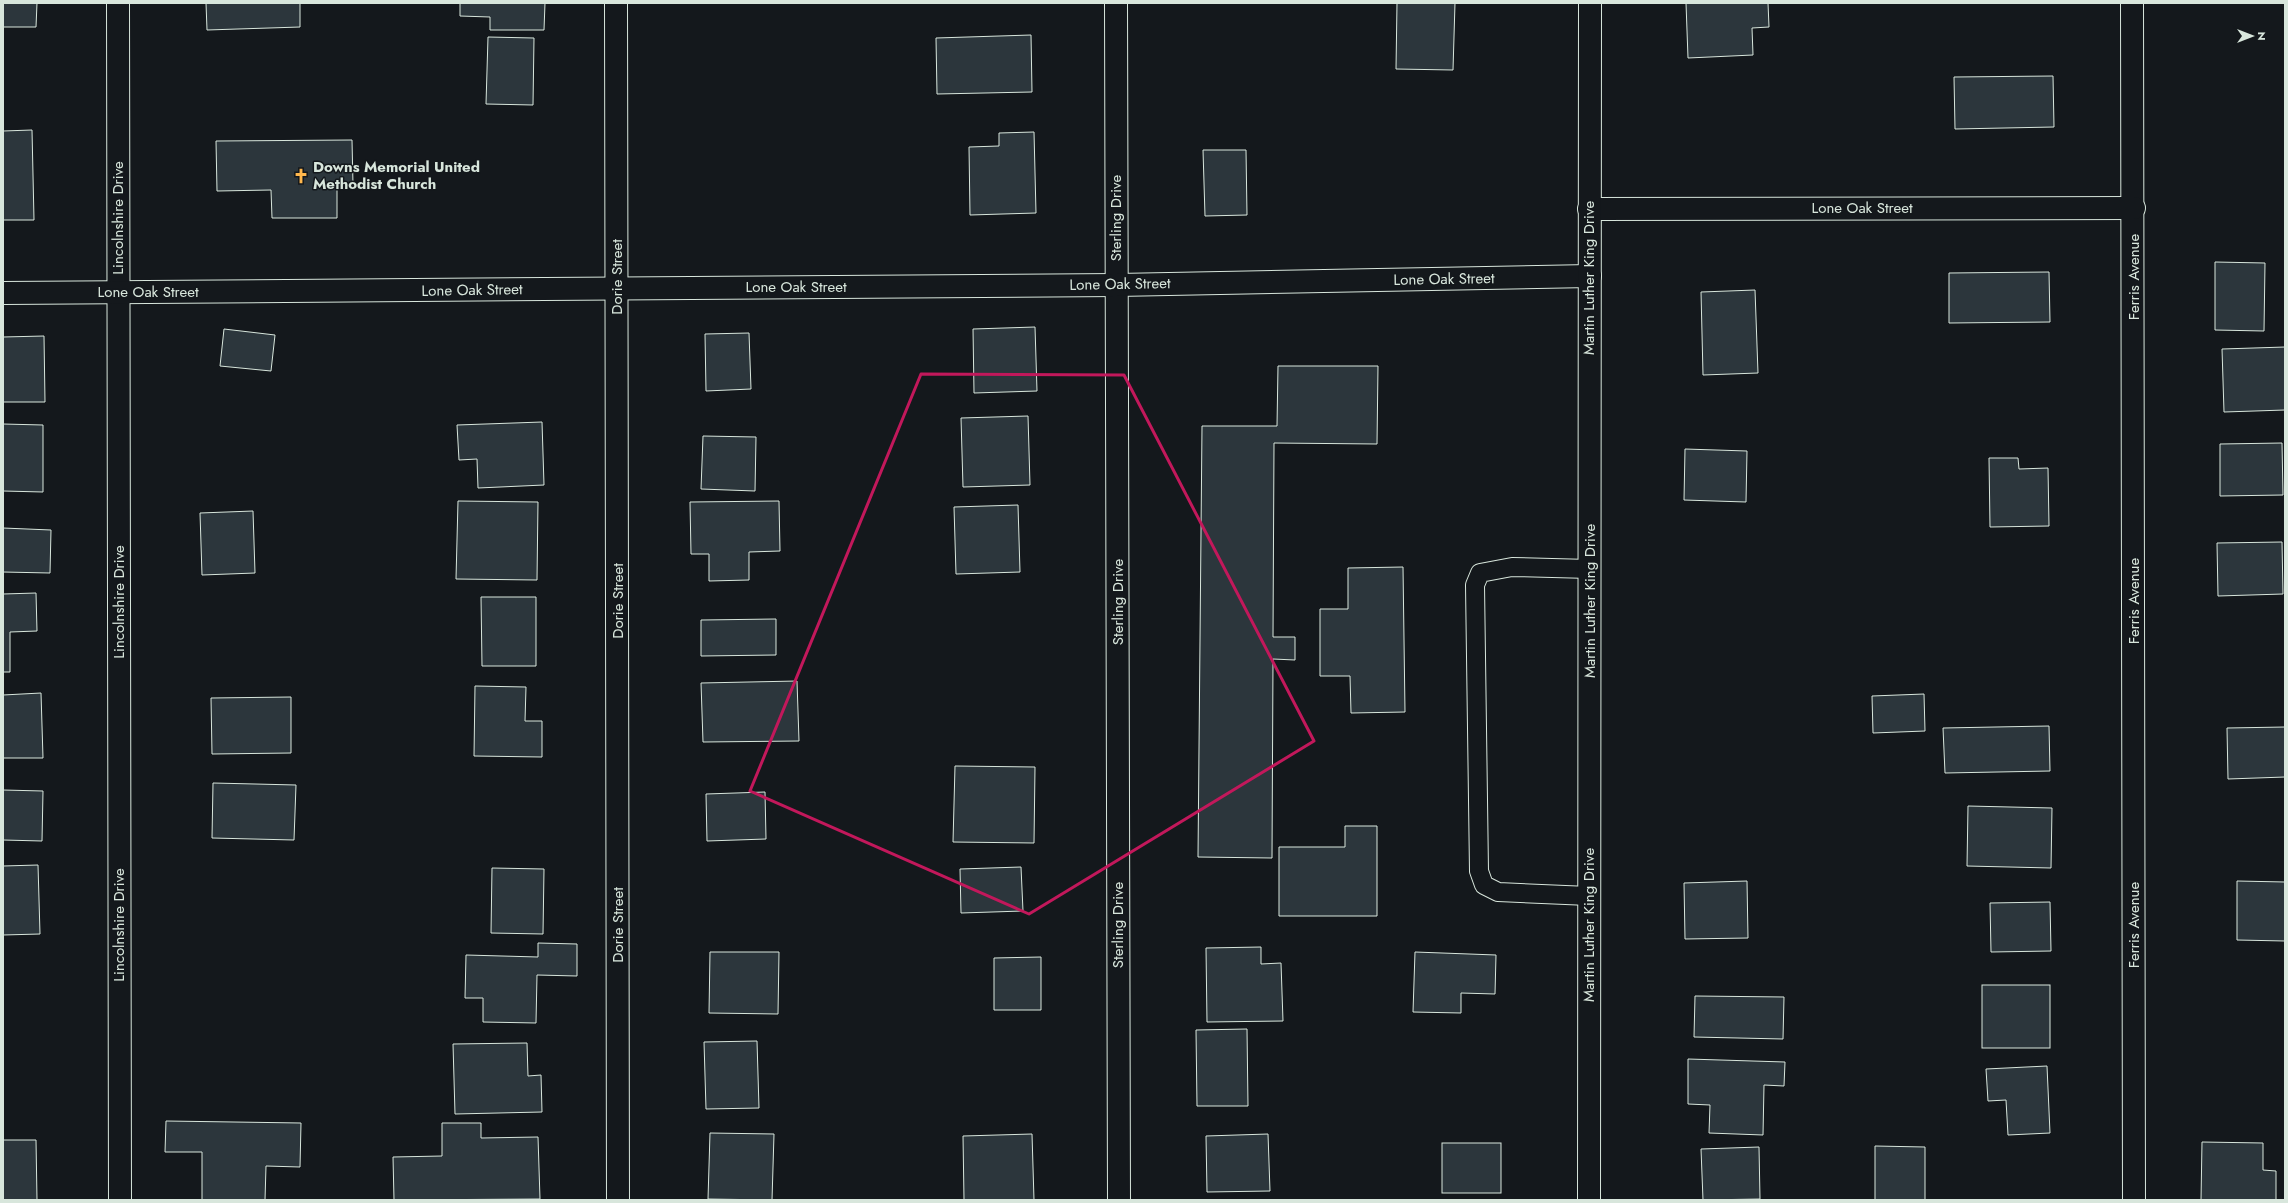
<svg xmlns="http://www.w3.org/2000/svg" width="2288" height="1203" font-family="Jost,sans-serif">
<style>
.building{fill:#2c363c;stroke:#d8e6dc}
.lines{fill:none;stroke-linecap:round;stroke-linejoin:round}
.service-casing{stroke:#d8e6dc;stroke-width:20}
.minor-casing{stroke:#d8e6dc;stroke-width:24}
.secondary-casing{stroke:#d8e6dc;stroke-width:24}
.service{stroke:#14181c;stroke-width:18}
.minor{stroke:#14181c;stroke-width:22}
.secondary{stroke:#14181c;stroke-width:22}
.marked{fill:none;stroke:#c2185b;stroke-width:3;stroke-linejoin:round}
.labels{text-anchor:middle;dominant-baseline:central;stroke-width:3;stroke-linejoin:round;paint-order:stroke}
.poi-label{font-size:15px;font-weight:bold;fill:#d8e6dc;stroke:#14181c;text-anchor:start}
.street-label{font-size:15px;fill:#d8e6dc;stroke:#14181c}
</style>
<rect width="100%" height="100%" fill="#14181c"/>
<g class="building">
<path d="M 3,3 L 37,3 L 36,27 L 3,27 Z"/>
<path d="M 206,3 L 300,3 L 300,27 L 207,30 Z"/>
<path d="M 460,3 L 545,3 L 544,30 L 490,30 L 490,17 L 460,16 Z"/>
<path d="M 1397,3 L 1455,3 L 1453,70 L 1396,69 Z"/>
<path d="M 1686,3 L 1768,3 L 1769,27 L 1752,28 L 1753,55 L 1688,58 Z"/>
<path d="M 1031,35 L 1032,92 L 937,94 L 936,38 Z"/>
<path d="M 488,37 L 534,38 L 533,105 L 486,104 Z"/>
<path d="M 2053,76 L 2054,127 L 1955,129 L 1954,77 Z"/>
<path d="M 32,130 L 34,220 L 3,220 L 3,131 Z"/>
<path d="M 1034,132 L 1036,213 L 970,215 L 969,147 L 999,146 L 999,133 Z"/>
<path d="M 352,140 L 353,185 L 337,185 L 337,218 L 272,218 L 271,190 L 217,191 L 216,141 Z"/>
<path d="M 1203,150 L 1246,150 L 1247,215 L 1205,216 Z"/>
<path d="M 2215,262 L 2265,263 L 2264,331 L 2215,330 Z"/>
<path d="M 2049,272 L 2050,322 L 1949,323 L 1949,273 Z"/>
<path d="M 1755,290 L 1758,373 L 1703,375 L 1701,292 Z"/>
<path d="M 1035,327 L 1037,391 L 974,393 L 973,329 Z"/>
<path d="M 224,329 L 275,335 L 271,371 L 220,366 Z"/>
<path d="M 749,333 L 751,389 L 706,391 L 705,334 Z"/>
<path d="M 44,336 L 45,402 L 3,402 L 3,337 Z"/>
<path d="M 2285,347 L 2285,410 L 2224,412 L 2222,349 Z"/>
<path d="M 1278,366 L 1378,366 L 1377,444 L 1274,443 L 1273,637 L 1295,637 L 1295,660 L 1273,659 L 1272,858 L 1198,857 L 1202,426 L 1277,426 Z"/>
<path d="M 1028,416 L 1030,485 L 963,487 L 961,418 Z"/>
<path d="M 542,422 L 544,485 L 478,488 L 477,459 L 459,460 L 457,425 Z"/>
<path d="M 3,424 L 43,425 L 43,492 L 3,491 Z"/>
<path d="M 703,436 L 756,437 L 755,491 L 701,489 Z"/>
<path d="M 2282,443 L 2283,495 L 2220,496 L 2220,444 Z"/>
<path d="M 1685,449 L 1747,451 L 1746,502 L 1684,500 Z"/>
<path d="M 1989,458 L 2018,458 L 2019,469 L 2048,468 L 2049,526 L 1990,527 Z"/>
<path d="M 458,501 L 538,502 L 537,580 L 456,579 Z"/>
<path d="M 779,501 L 780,551 L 749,552 L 749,580 L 709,581 L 709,554 L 691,554 L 690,502 Z"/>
<path d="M 1018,505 L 1020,572 L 956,574 L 954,507 Z"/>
<path d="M 253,511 L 255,573 L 202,575 L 200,513 Z"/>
<path d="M 3,528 L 51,530 L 50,573 L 3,572 Z"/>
<path d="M 2282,542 L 2283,594 L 2218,596 L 2217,543 Z"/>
<path d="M 1403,567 L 1405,712 L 1351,713 L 1350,676 L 1320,676 L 1320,609 L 1348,609 L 1348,568 Z"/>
<path d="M 36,593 L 37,631 L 10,632 L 10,672 L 3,672 L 3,594 Z"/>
<path d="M 481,597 L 536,597 L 536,666 L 482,666 Z"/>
<path d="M 776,619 L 776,655 L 701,656 L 701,620 Z"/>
<path d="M 797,681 L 799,741 L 703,742 L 701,683 Z"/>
<path d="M 475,686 L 526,687 L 525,721 L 542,721 L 542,757 L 474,756 Z"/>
<path d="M 41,693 L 43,758 L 3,758 L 3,695 Z"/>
<path d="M 1924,694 L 1925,731 L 1873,733 L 1872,696 Z"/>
<path d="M 291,697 L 291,753 L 212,754 L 211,698 Z"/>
<path d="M 2049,726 L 2050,771 L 1945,773 L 1943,728 Z"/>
<path d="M 2285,727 L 2285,777 L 2228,779 L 2227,728 Z"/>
<path d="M 955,766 L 1035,767 L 1034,843 L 953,842 Z"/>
<path d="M 213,783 L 296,785 L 294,840 L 212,838 Z"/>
<path d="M 3,790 L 43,791 L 42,841 L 3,840 Z"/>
<path d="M 765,792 L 766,839 L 707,841 L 706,794 Z"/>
<path d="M 1968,806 L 2052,808 L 2051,868 L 1967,866 Z"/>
<path d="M 1345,826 L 1377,826 L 1377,916 L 1279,916 L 1279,847 L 1345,847 Z"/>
<path d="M 38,865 L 40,934 L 3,935 L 3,866 Z"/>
<path d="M 1021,867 L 1023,911 L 961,913 L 960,869 Z"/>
<path d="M 492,868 L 544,869 L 543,934 L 491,933 Z"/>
<path d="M 1747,881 L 1748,938 L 1685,939 L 1684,883 Z"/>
<path d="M 2237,881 L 2285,882 L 2285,941 L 2237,940 Z"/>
<path d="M 2050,902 L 2051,951 L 1991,952 L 1990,903 Z"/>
<path d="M 538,943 L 577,944 L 577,976 L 537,975 L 536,1023 L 483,1022 L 483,998 L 465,998 L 466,955 L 538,957 Z"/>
<path d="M 1261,947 L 1261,964 L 1281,963 L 1283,1021 L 1207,1022 L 1206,948 Z"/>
<path d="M 710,952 L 779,952 L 778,1014 L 709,1013 Z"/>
<path d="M 1415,952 L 1496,955 L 1495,994 L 1461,993 L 1461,1013 L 1413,1012 Z"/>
<path d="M 1041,957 L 1041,1010 L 994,1010 L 994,958 Z"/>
<rect x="1982" y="985" width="68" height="63"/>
<path d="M 1695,996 L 1784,997 L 1783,1039 L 1694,1037 Z"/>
<path d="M 1247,1029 L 1248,1106 L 1197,1106 L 1196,1030 Z"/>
<path d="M 757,1041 L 759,1108 L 706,1109 L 704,1042 Z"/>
<path d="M 527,1043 L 528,1076 L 541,1075 L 542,1112 L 455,1114 L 453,1044 Z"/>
<path d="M 1688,1059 L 1785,1062 L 1784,1086 L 1764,1085 L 1763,1135 L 1709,1133 L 1710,1105 L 1688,1104 Z"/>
<path d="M 2047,1066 L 2050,1133 L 2008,1135 L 2006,1100 L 1988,1101 L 1986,1069 Z"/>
<path d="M 166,1121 L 301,1123 L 300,1167 L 266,1166 L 265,1200 L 202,1200 L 202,1152 L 165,1152 Z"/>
<path d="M 442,1123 L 481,1123 L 481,1138 L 538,1137 L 540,1199 L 394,1200 L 393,1157 L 442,1156 Z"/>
<path d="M 710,1133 L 774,1134 L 772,1200 L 708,1199 Z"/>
<path d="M 1032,1134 L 1034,1200 L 964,1200 L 963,1136 Z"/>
<path d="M 1268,1134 L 1270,1191 L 1207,1192 L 1206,1136 Z"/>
<path d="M 3,1140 L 36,1140 L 37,1200 L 3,1200 Z"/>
<path d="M 2202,1142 L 2263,1143 L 2263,1170 L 2276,1171 L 2276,1200 L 2201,1200 Z"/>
<rect x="1442" y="1143" width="59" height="50"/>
<path d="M 1875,1146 L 1925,1147 L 1925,1200 L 1875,1200 Z"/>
<path d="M 1759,1147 L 1760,1199 L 1703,1200 L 1701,1149 Z"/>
</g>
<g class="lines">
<g class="service-casing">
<path id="service" d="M 1589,896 L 1498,892 L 1484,885 L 1479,871 L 1475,585 L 1480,573 L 1512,567 L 1590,569"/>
</g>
<g class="minor-casing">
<g id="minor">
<path d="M 118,3 L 120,1200"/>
<path d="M 616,3 L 618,1200"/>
<path d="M 1116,3 L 1119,1200"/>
<path d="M 2132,3 L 2134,1200"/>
<path d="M 1589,209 L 2134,208"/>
<path d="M 3,293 L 1117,285 L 1590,276"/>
</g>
</g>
<g class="secondary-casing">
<path id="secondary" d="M 1589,1200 L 1590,3"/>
</g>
<use href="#service" class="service"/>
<use href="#minor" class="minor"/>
<use href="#secondary" class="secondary"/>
</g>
<path class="marked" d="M 921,374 L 1124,375 L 1314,741 L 1029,914 L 750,791 Z"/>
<defs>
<g id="church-bare" transform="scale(1.2)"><path d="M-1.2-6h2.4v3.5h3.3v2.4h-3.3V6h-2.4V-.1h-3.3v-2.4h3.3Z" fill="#ffb74d" stroke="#14181c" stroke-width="2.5" paint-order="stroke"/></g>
</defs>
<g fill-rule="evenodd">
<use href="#church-bare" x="301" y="176"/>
</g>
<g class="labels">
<g class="poi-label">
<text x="313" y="167">Downs Memorial United<tspan x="313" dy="17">Methodist Church</tspan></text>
</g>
<g class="street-label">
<text x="1862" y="208">Lone Oak Street</text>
<text transform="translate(118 218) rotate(-90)">Lincolnshire Drive</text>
<text transform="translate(1116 218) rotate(-90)">Sterling Drive</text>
<text transform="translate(617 277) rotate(-90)">Dorie Street</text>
<text transform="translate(2134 277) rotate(-90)">Ferris Avenue</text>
<text transform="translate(1589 278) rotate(-90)">Martin Luther King Drive</text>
<text transform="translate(1444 279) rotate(-1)">Lone Oak Street</text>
<text transform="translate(1120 284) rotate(-1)">Lone Oak Street</text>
<text x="796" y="287">Lone Oak Street</text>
<text transform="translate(472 290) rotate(-1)">Lone Oak Street</text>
<text x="148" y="292">Lone Oak Street</text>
<text transform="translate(618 601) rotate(-90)">Dorie Street</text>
<text transform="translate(1590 601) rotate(-90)">Martin Luther King Drive</text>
<text transform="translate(2134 601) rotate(-90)">Ferris Avenue</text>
<text transform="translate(119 602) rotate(-90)">Lincolnshire Drive</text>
<text transform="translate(1118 602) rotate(-90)">Sterling Drive</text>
<text transform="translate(119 925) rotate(-90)">Lincolnshire Drive</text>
<text transform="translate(618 925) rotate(-90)">Dorie Street</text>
<text transform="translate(1118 925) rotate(-90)">Sterling Drive</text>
<text transform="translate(1589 925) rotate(-90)">Martin Luther King Drive</text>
<text transform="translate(2134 925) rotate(-90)">Ferris Avenue</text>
</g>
</g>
<rect width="2288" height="1203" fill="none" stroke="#d8e6dc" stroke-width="8"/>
<g transform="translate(2252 36) rotate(90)" stroke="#14181c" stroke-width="3" paint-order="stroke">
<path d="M0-3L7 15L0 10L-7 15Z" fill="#d8e6dc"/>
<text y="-6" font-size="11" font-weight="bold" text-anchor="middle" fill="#d8e6dc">N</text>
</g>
</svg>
